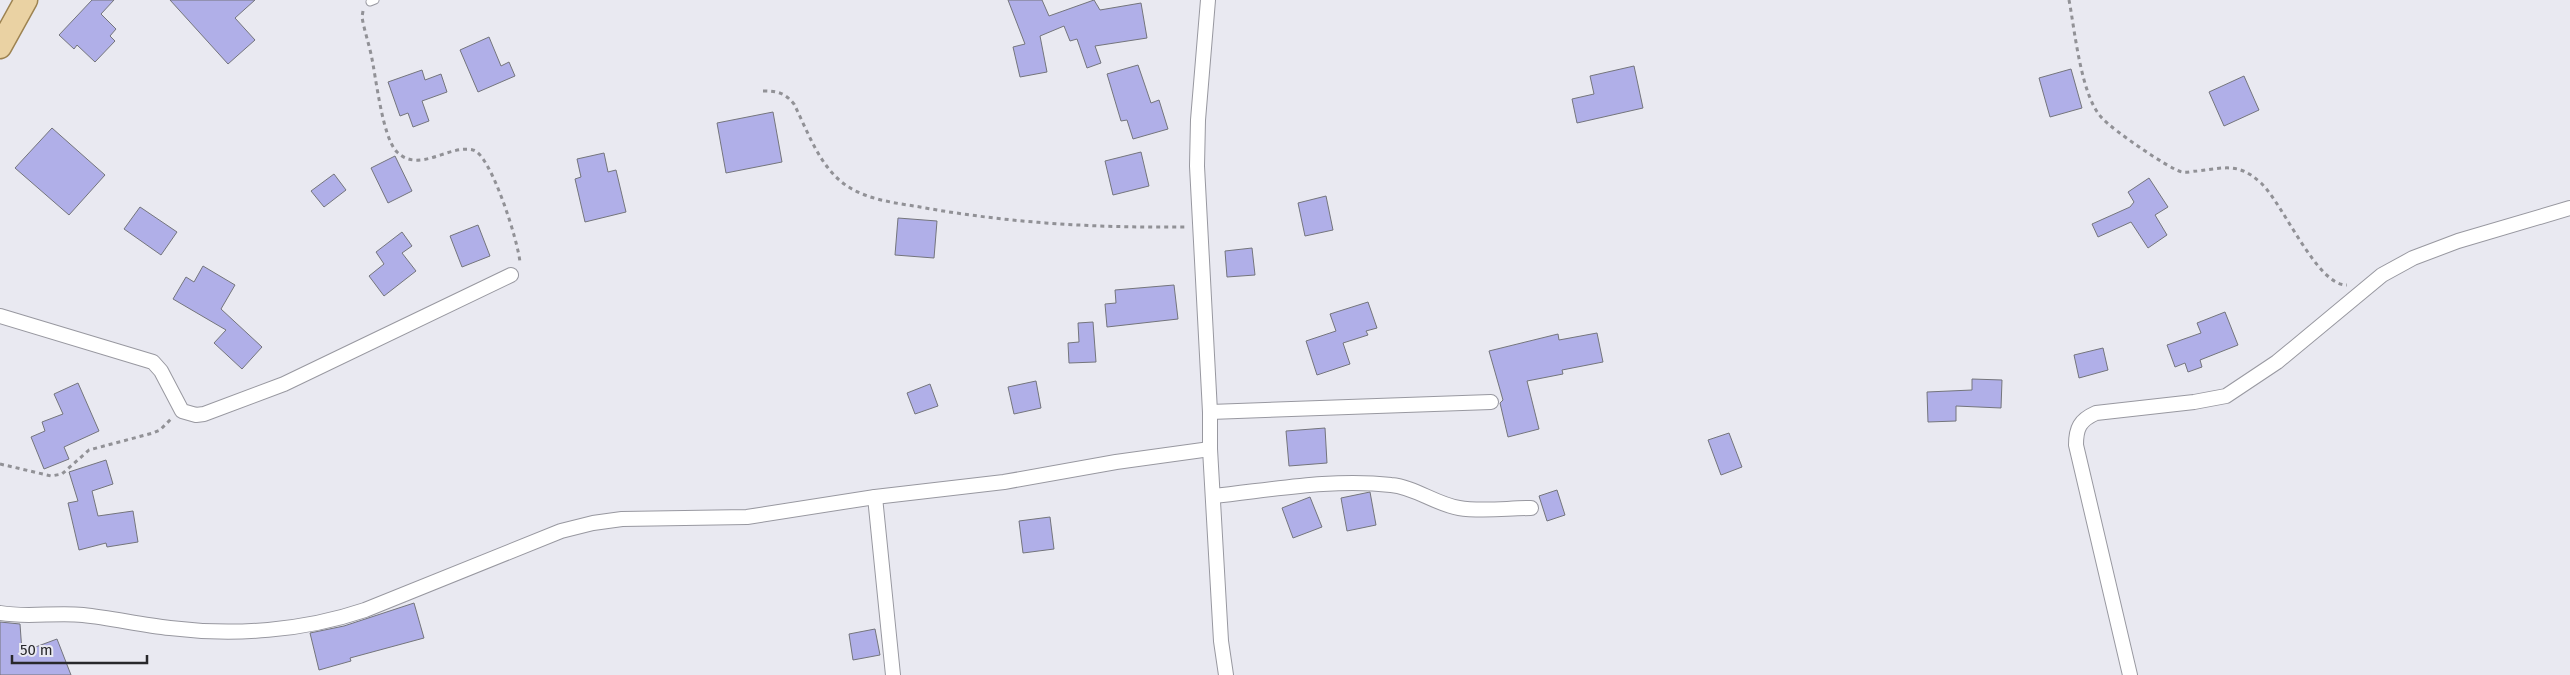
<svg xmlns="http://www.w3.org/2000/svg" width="2570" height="675" font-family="'Fira Sans',sans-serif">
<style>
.building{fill:#b0afe8;stroke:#74757c}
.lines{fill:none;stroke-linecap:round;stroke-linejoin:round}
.service-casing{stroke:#9898a0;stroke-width:9}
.minor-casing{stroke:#9898a0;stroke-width:16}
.primary-casing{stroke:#9d8351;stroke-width:25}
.path{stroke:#919196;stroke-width:3;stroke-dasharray:4 4;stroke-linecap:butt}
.service{stroke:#fff;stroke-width:7}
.minor{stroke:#fff;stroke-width:14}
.primary{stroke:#ead2a3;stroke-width:22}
</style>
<rect width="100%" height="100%" fill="#e9e9f1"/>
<g class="building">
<path d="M 92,0 L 114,0 L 101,14 L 116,29 L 110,36 L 115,41 L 95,62 L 77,45 L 74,49 L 59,35 Z"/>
<path d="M 170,0 L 255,0 L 235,18 L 255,40 L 228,64 Z"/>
<path d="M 1008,0 L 1042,0 L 1049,16 L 1094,0 L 1100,10 L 1141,3 L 1147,38 L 1095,46 L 1101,63 L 1087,68 L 1077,39 L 1070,41 L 1064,26 L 1040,36 L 1047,72 L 1020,77 L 1013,47 L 1025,44 Z"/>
<path d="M 489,37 L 501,66 L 509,62 L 515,76 L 478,92 L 460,50 Z"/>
<path d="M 1138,65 L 1151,103 L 1159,100 L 1168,129 L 1133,139 L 1127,120 L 1121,121 L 1107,74 Z"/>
<path d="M 1634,66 L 1643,108 L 1577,123 L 1572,99 L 1594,94 L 1590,76 Z"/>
<path d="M 2071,69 L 2082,108 L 2050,117 L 2039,78 Z"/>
<path d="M 422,70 L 425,80 L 441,74 L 447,92 L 422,101 L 429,121 L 413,127 L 408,113 L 400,116 L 388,82 Z"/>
<path d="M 2244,76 L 2259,110 L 2224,126 L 2209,92 Z"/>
<path d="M 773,112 L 782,162 L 726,173 L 717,123 Z"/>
<path d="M 52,128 L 105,175 L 69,215 L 15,168 Z"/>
<path d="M 1141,152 L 1149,186 L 1113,195 L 1105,161 Z"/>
<path d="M 604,153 L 608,172 L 616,170 L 626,212 L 585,222 L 575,179 L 581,177 L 577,159 Z"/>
<path d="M 395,156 L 412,191 L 388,203 L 371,168 Z"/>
<path d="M 334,174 L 346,190 L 324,207 L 311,191 Z"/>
<path d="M 2149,178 L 2168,207 L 2155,215 L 2167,235 L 2148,248 L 2131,222 L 2098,237 L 2092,224 L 2130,207 L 2134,202 L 2128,192 Z"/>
<path d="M 1326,196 L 1333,230 L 1305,236 L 1298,203 Z"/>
<path d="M 140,207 L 177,232 L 161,255 L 124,229 Z"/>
<path d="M 898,218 L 937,221 L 934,258 L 895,255 Z"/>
<path d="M 478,225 L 490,256 L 462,267 L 450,236 Z"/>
<path d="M 402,232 L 412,246 L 402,253 L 416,271 L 384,296 L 369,276 L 384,264 L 376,252 Z"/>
<path d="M 1252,248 L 1255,275 L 1227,277 L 1225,251 Z"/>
<path d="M 203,266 L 235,285 L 221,309 L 262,347 L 242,369 L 214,343 L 226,330 L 173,299 L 186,277 L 194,282 Z"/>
<path d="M 1174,285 L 1178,319 L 1107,327 L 1105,304 L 1116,303 L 1115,290 Z"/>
<path d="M 1368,302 L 1377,328 L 1366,331 L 1368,335 L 1343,343 L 1350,364 L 1317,375 L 1306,341 L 1336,331 L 1330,314 Z"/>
<path d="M 2225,312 L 2238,345 L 2200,360 L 2202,367 L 2188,372 L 2185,363 L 2175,367 L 2167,345 L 2201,333 L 2197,323 Z"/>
<path d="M 1093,322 L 1096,362 L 1069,363 L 1068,343 L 1079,342 L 1078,323 Z"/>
<path d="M 1597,333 L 1603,362 L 1562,370 L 1563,374 L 1527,381 L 1539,429 L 1508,437 L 1500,403 L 1503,400 L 1489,351 L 1558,334 L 1559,340 Z"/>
<path d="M 2103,348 L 2108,370 L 2079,378 L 2074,355 Z"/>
<path d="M 1972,379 L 2002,380 L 2001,408 L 1956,406 L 1956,421 L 1928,422 L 1927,392 L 1972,390 Z"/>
<path d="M 1036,381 L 1041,408 L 1014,414 L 1008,387 Z"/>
<path d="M 78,383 L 99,431 L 64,447 L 69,459 L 44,469 L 31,437 L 45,431 L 42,422 L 63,414 L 54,394 Z"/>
<path d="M 930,384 L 938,406 L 915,414 L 907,393 Z"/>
<path d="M 1325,428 L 1327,463 L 1289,466 L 1286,431 Z"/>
<path d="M 1729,433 L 1742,467 L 1721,475 L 1708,440 Z"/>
<path d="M 106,460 L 113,484 L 92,491 L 98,516 L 133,511 L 138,542 L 107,547 L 106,543 L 79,550 L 68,503 L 78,501 L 69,472 Z"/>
<path d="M 1557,490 L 1565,515 L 1547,521 L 1539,496 Z"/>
<path d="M 1370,492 L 1376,525 L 1347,531 L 1341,498 Z"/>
<path d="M 1310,497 L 1322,527 L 1293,538 L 1282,508 Z"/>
<path d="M 1050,517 L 1054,549 L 1023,553 L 1019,521 Z"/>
<path d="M 414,603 L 424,638 L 350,658 L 351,661 L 319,670 L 310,633 L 344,626 Z"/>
<path d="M 0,622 L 20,624 L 22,652 L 57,639 L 71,675 L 0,675 Z"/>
<path d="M 875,629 L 880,655 L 853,660 L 849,634 Z"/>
</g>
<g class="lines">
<g class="service-casing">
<path id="service" d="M 370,2 L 375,0"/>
</g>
<g class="minor-casing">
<g id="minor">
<path d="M 1208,0 L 1198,120 L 1197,166 L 1210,412 L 1210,449 L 1221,641 L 1226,675"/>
<path d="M 0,316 L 153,362 L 161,371 L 182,411 L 196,415 L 204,414 L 284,384 L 511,275"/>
<path d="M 1210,412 L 1491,402"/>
<path d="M 1213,496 C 1271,490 1333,478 1391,485 C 1415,487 1435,504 1459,508 C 1481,512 1508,508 1531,508"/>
<path d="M 875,497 L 893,675"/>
<path d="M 0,613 C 27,618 56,612 83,615 C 112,618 141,625 170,628 C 234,636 303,631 365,610 L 561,531 L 593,523 L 622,519 L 747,517 L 875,497 L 1004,482 L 1116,462 L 1210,449"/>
<path d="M 2130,675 L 2076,445 C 2076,428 2080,420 2096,413 L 2194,402 L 2226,396 L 2277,362 L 2382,275 L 2413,258 L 2458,241 L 2570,208"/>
</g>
</g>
<g class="primary-casing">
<path id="primary" d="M 0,47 L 26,0"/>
</g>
<g class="path">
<path d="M 2069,0 C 2075,31 2081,98 2103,119 C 2113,130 2169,169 2182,172 C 2187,173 2193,171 2197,171 C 2225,168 2238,162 2261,183 C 2284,205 2317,286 2347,285"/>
<path d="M 363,11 L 362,17 C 364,29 368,41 371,54 C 376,76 382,137 397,152 C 419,174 449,144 473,150 C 491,154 519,244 520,263"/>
<path d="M 763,91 C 778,91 785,93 794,104 C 808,132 820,168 847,186 C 868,200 896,203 920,207 C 1008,223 1095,228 1185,227"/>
<path d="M 0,464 L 51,476 L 62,474 L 89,450 L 153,433 L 160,430 L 171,419"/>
</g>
<use href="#service" class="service"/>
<use href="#minor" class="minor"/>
<use href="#primary" class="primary"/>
</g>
<path d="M12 655v8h135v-8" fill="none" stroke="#28282b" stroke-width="2.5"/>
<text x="20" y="655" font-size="15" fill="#28282b" stroke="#e9e9f1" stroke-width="4" paint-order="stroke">50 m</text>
</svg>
